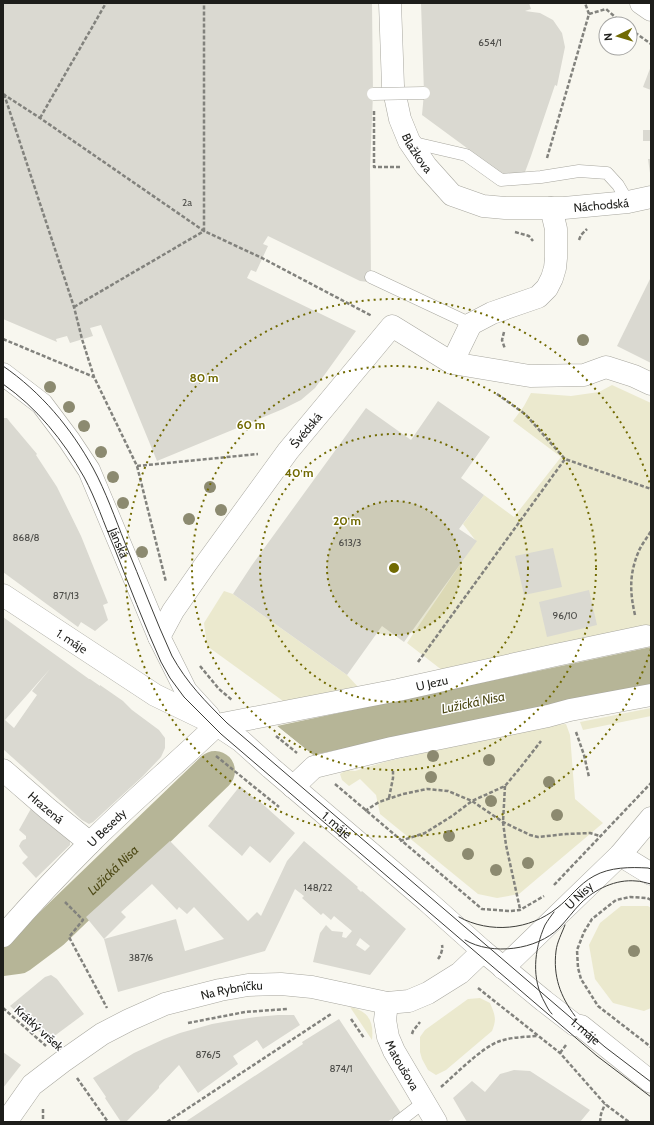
<svg xmlns="http://www.w3.org/2000/svg" width="654" height="1125" font-family="Cabin,sans-serif">
<style>
.green{fill:#ebe9ce}
.water{fill:#b6b597}
.pier{fill:#f8f7ef}
.lines{fill:none;stroke-linecap:round;stroke-linejoin:round}
.river{stroke:#b6b597;stroke-width:40}
.building{fill:#dad9d1;fill-rule:evenodd}
.lane-casing{stroke:#a8a79f;stroke-width:13}
.street-casing{stroke:#a8a79f;stroke-width:23}
.secondary-casing{stroke:#a8a79f;stroke-width:23}
.path{stroke:#82827d;stroke-width:2.5;stroke-dasharray:4 2;stroke-linecap:butt}
.lane{stroke:#fff;stroke-width:12}
.street{stroke:#fff;stroke-width:22}
.secondary{stroke:#fff;stroke-width:22}
.tram{stroke:#3e3e3a;stroke-width:1}
.lane-bridge-casing{stroke:#a8a79f;stroke-width:13;stroke-linecap:butt}
.lane-bridge{stroke:#fff;stroke-width:12}
.tree{fill:#8c8a70}
.ring{fill:none;stroke:#716a02;stroke-width:2;stroke-dasharray:2 4}
.labels{text-anchor:middle;dominant-baseline:central;stroke-width:3;stroke-linejoin:round;paint-order:stroke}
.number-label{font-size:10px;fill:#4c4c48}
.street-label{font-size:12px;fill:#1d1d1a;stroke:#fff}
.water-label{font-size:13px;font-style:italic;fill:#4d4915;stroke:#fff}
.centre{fill:#716a02;stroke:#fff;stroke-width:2}
.ring-label{font-size:12px;text-anchor:middle;font-weight:bold;fill:#716a02;stroke:#fff;stroke-width:3;stroke-linejoin:round;paint-order:stroke}
</style>
<rect width="100%" height="100%" fill="#f8f7ef"/>
<g class="green">
<path d="M 612,385 L 651,403 L 651,627 L 447,674 L 407,643 L 476,541 L 463,524 L 484,495 L 514,517 L 561,457 L 513,421 L 524,406 L 531,393 L 571,396 L 599,392 Z"/>
<path d="M 224,591 L 233,594 L 347,675 L 359,688 L 283,701 L 207,646 L 204,623 Z"/>
<path d="M 651,708 L 651,716 L 583,730 L 580,722 Z"/>
<path d="M 566,724 L 570,735 L 575,799 L 603,823 L 519,894 L 497,898 L 478,894 L 380,814 L 376,795 L 360,779 L 349,786 L 342,780 L 340,774 L 346,770 L 355,771 L 388,761 L 544,726 Z"/>
<path d="M 621,906 L 648,906 L 651,908 L 651,1008 L 644,1011 L 613,1003 L 595,979 L 589,945 L 600,923 Z"/>
<path d="M 480,998 L 490,1003 C 495,1015 497,1019 492,1031 L 446,1070 L 436,1075 L 428,1070 L 422,1059 L 420,1052 L 420,1037 L 425,1030 L 468,999 Z"/>
<path d="M 350,1007 C 369,1011 374,1022 372,1040 Z"/>
</g>
<path class="water" d="M 651,647 L 651,685 L 313,755 L 277,726 Z"/>
<path class="pier" d="M 275,726 L 277,726 L 313,755 L 311,756 Z"/>
<g class="lines">
<path class="river" id="s1" d="M 3,956 L 18,954 L 50,930 L 215,771"/>
</g>
<g class="building">
<path d="M 3,3 L 372,3 L 373,94 L 370,168 L 371,277 L 368,282 L 360,281 L 268,236 L 263,244 L 268,246 L 256,272 L 251,270 L 247,278 L 356,331 L 315,388 L 301,400 L 283,409 L 157,461 L 101,325 L 90,328 L 93,336 L 70,343 L 67,336 L 56,339 L 57,342 L 3,319 Z"/>
<path d="M 421,3 L 529,3 L 531,9 L 525,11 L 540,13 L 553,20 L 562,33 L 565,47 L 557,86 L 555,85 L 531,156 L 525,172 L 505,176 L 422,115 L 424,93 Z"/>
<path d="M 651,66 L 651,90 L 643,87 Z"/>
<rect x="643" y="130" width="8" height="11"/>
<path d="M 648,159 L 651,159 L 651,172 L 650,173 Z"/>
<path d="M 651,277 L 651,363 L 617,346 Z"/>
<path d="M 438,401 L 490,437 L 461,478 L 484,495 L 459,529 L 477,541 L 404,642 L 382,626 L 347,675 L 233,594 L 252,565 L 366,408 L 411,440 Z"/>
<path d="M 3,418 L 7,418 L 10,422 L 37,454 L 36,455 L 57,487 L 81,536 L 108,603 L 103,605 L 108,620 L 95,631 L 81,622 L 78,627 L 3,572 Z"/>
<path d="M 553,548 L 562,587 L 524,595 L 515,556 Z"/>
<path d="M 589,590 L 597,625 L 547,637 L 539,602 Z"/>
<path d="M 3,617 L 89,679 L 90,679 L 100,686 L 100,685 L 123,701 L 132,710 L 159,730 L 165,738 L 165,748 L 161,757 L 143,776 L 93,822 L 89,824 L 82,820 L 3,749 ZM 50,669 L 32,691 L 37,695 L 14,728 L 5,720 Z"/>
<path d="M 240,786 L 257,801 L 258,800 L 295,833 L 270,863 L 250,846 L 242,856 L 208,826 Z"/>
<path d="M 33,805 L 70,839 L 70,845 L 36,878 L 22,863 L 28,857 L 23,852 L 19,846 L 21,842 L 23,840 L 26,839 L 26,836 L 19,830 Z"/>
<path d="M 170,841 L 248,921 L 257,912 L 261,916 L 287,861 L 304,841 L 358,887 L 357,888 L 361,892 L 362,891 L 406,929 L 370,975 L 313,962 L 320,933 L 326,925 L 332,931 L 343,932 L 342,937 L 346,938 L 352,931 L 334,916 L 331,920 L 323,913 L 321,915 L 302,898 L 304,896 L 295,889 L 265,951 L 118,992 L 104,939 L 176,919 L 185,951 L 224,939 L 194,907 L 187,914 L 179,907 L 177,910 L 152,884 L 121,912 L 126,917 L 104,939 L 86,917 ZM 360,938 L 370,946 L 365,951 L 356,945 Z"/>
<path d="M 51,975 L 57,979 L 84,1014 L 49,1040 L 10,1006 L 45,977 Z"/>
<path d="M 278,1015 L 294,1015 L 300,1025 L 263,1049 L 257,1040 L 233,1056 L 238,1064 L 198,1093 L 179,1065 L 159,1086 L 159,1088 L 126,1122 L 121,1122 L 105,1098 L 106,1097 L 93,1078 L 134,1053 L 164,1039 L 180,1033 L 212,1024 L 229,1021 L 256,1017 Z"/>
<path d="M 339,1019 L 401,1113 L 387,1122 L 185,1122 L 303,1044 L 302,1042 Z"/>
<path d="M 3,1052 L 21,1065 L 3,1088 Z"/>
<path d="M 514,1070 L 530,1071 L 590,1110 L 580,1122 L 467,1122 L 453,1098 L 472,1081 L 485,1092 L 500,1074 Z"/>
</g>
<g class="lines">
<g class="lane-casing">
<g id="lane">
<path d="M 410,142 L 466,155 L 501,180 L 541,177 L 579,171 L 607,173 L 618,185 L 628,202"/>
<path d="M 371,277 L 471,324"/>
<path d="M 398,1122 L 424,1102"/>
</g>
</g>
<g class="street-casing">
<g id="street">
<path d="M 452,363 L 471,324 L 492,313 L 538,297 L 547,288 L 552,278 L 555,268 L 556,258 L 556,229 L 551,208"/>
<path id="s2" d="M 3,374 L 42,404 L 69,440 L 89,470 L 159,637 L 186,691 L 209,716"/>
<path id="s3" d="M 3,595 L 155,695 L 217,725 L 241,741 L 271,768 L 427,901 L 483,951 L 544,1001 L 575,1025 L 581,1026 L 651,1082"/>
<path id="s4" d="M 159,637 L 173,611 L 205,565 L 288,451 L 392,326 L 452,363 L 530,376 L 584,375 L 606,367 L 634,376 L 651,384"/>
<path id="s5" d="M 217,725 L 398,690 L 556,655 L 646,636"/>
<path id="s6" d="M 3,770 L 48,809 L 90,843"/>
<path d="M 293,787 L 314,767 L 392,748 L 548,716 L 570,710 L 651,695"/>
<path d="M 620,855 L 651,874"/>
<path id="s7" d="M 3,936 C 31,904 60,873 90,843 C 131,802 175,765 217,725"/>
<path id="s8" d="M 503,968 L 620,855 L 651,818"/>
<path id="s9" d="M 387,1003 L 385,1020 L 388,1037 L 394,1051 L 436,1122"/>
<path id="s10" d="M 6,1122 L 32,1085 L 62,1062 L 102,1034 L 129,1020 L 165,1004 L 220,990 L 248,985 L 281,984 L 312,987 L 387,1003 L 409,1001 L 428,993 L 460,973 L 483,951"/>
</g>
</g>
<g class="secondary-casing">
<g id="secondary">
<path id="s11" d="M 390,3 L 393,86 L 400,119 L 409,141 L 426,166 L 452,195 L 483,206 L 505,208 L 564,208 L 628,202 L 651,197"/>
<path d="M 641,3 L 651,10"/>
</g>
</g>
<g class="path">
<path d="M 589,14 L 606,9 L 623,24"/>
<path d="M 630,29 L 651,44"/>
<path d="M 3,94 L 40,118 L 204,231 L 262,258 L 372,316"/>
<path d="M 4,94 L 74,307 L 82,339 L 94,377 L 137,466 L 166,582"/>
<path d="M 374,111 L 374,167 L 400,167"/>
<path d="M 40,118 L 106,3"/>
<path d="M 547,158 L 589,14 L 585,3"/>
<path d="M 515,232 L 529,236 L 533,241"/>
<path d="M 579,240 L 581,235 L 587,229"/>
<path d="M 74,307 L 204,231 L 204,3"/>
<path d="M 504,332 L 502,340 L 505,349"/>
<path d="M 3,339 L 94,377"/>
<path d="M 497,394 L 525,414 L 565,459 L 651,489"/>
<path d="M 137,466 L 258,454"/>
<path d="M 635,615 C 630,593 629,575 638,553 C 641,545 647,538 651,531"/>
<path d="M 418,662 L 565,459"/>
<path d="M 200,666 L 219,689 L 232,700"/>
<path d="M 576,732 L 584,755 L 589,777"/>
<path d="M 276,736 L 297,753"/>
<path d="M 216,756 L 279,807"/>
<path d="M 335,784 L 482,909 L 510,911 L 520,910 L 544,896"/>
<path d="M 505,786 L 503,822 L 506,845 L 520,909"/>
<path d="M 389,798 L 393,778 L 393,771"/>
<path d="M 365,811 L 379,802 L 403,794 L 427,789 L 448,791 L 472,801 L 503,822 L 530,835 L 538,837 L 566,834 L 590,833 L 600,836"/>
<path d="M 400,841 L 425,833 L 452,816 L 472,801 L 505,786 L 520,768 L 541,741"/>
<path d="M 554,885 L 651,783"/>
<path d="M 651,900 L 647,898 L 630,897 L 616,900 L 592,919 L 584,932 L 577,950 L 578,968 L 581,979 L 598,1006 L 651,1047"/>
<path d="M 65,902 L 83,920 L 69,937 L 107,1008"/>
<path d="M 438,959 C 441,955 443,949 442,945"/>
<path d="M 478,988 L 560,1053 L 605,1104 L 629,1122"/>
<path d="M 3,1008 L 46,1046"/>
<path d="M 351,1019 L 364,1038"/>
<path d="M 188,1023 L 245,1012 L 287,1009"/>
<path d="M 412,1034 L 413,1031 L 420,1022"/>
<path d="M 560,1053 L 566,1045"/>
<path d="M 77,1078 L 108,1122"/>
<path d="M 441,1087 C 456,1074 482,1047 500,1041 C 512,1037 525,1037 537,1036"/>
<path d="M 43,1109 L 43,1122"/>
<path d="M 167,1122 L 331,1014"/>
<path d="M 600,1122 L 601,1114 L 605,1104"/>
</g>
<use href="#lane" class="lane"/>
<use href="#street" class="street"/>
<use href="#secondary" class="secondary"/>
<g class="tram">
<path id="s12" d="M 3,366 C 41,392 71,428 93,468 C 106,492 115,518 125,543 C 141,581 155,619 172,656 C 187,683 205,701 227,723 L 605,1047 L 651,1082"/>
<path d="M 3,384 C 37,408 63,440 84,477 C 96,499 104,524 114,547 C 129,585 144,624 161,662 L 170,678 L 184,697 L 221,734 L 597,1056 L 651,1097"/>
<path d="M 459,917 C 490,934 530,930 557,908 C 570,898 579,884 594,876 C 610,867 630,867 648,868 L 651,869"/>
<path d="M 565,925 C 562,933 557,942 556,951 C 553,976 560,996 575,1016"/>
<path d="M 465,940 C 492,956 537,950 559,928 C 567,920 573,911 581,903 C 595,889 616,879 636,881 C 641,881 646,883 651,884"/>
<path d="M 552,1014 C 549,1011 547,1007 545,1003 C 531,979 534,950 545,925 C 548,920 551,916 554,912"/>
</g>
<g class="lane-bridge-casing">
<path id="lane-bridge" d="M 373,94 L 424,93"/>
</g>
<use href="#lane-bridge" class="lane-bridge"/>
</g>
<g class="tree">
<circle cx="583" cy="340" r="6"/>
<circle cx="50" cy="387" r="6"/>
<circle cx="69" cy="407" r="6"/>
<circle cx="84" cy="426" r="6"/>
<circle cx="101" cy="452" r="6"/>
<circle cx="113" cy="477" r="6"/>
<circle cx="210" cy="487" r="6"/>
<circle cx="123" cy="503" r="6"/>
<circle cx="221" cy="510" r="6"/>
<circle cx="189" cy="519" r="6"/>
<circle cx="142" cy="552" r="6"/>
<circle cx="433" cy="756" r="6"/>
<circle cx="489" cy="760" r="6"/>
<circle cx="431" cy="777" r="6"/>
<circle cx="549" cy="782" r="6"/>
<circle cx="491" cy="801" r="6"/>
<circle cx="557" cy="815" r="6"/>
<circle cx="449" cy="836" r="6"/>
<circle cx="468" cy="854" r="6"/>
<circle cx="528" cy="863" r="6"/>
<circle cx="496" cy="870" r="6"/>
<circle cx="634" cy="951" r="6"/>
</g>
<circle cx="394" cy="568" r="67" fill="#716a02" fill-opacity=".12"/>
<g class="ring">
<circle cx="394" cy="568" r="67"/>
<circle cx="394" cy="568" r="134"/>
<circle cx="394" cy="568" r="202"/>
<path d="M651 649A269 269 0 1 1 651 487"/>
</g>
<g class="labels">
<g class="number-label">
<text x="490" y="42">654/1</text>
<text x="187" y="202">2a</text>
<text x="26" y="537">868/8</text>
<text x="350" y="542">613/3</text>
<text x="66" y="595">871/13</text>
<text x="565" y="615">96/10</text>
<text x="318" y="887">148/22</text>
<text x="141" y="957">387/6</text>
<text x="208" y="1054">876/5</text>
<text x="341" y="1068">874/1</text>
</g>
<g class="street-label">
<text stroke="none"><textPath href="#s11" startOffset="155">Blažkova</textPath></text>
<text stroke="none"><textPath href="#s11" startOffset="361">Náchodská</textPath></text>
<text stroke="none"><textPath href="#s4" startOffset="254">Švédská</textPath></text>
<text stroke="none"><textPath href="#s2" startOffset="209">Jánská</textPath></text>
<text stroke="none"><textPath href="#s3" startOffset="83">1. máje</textPath></text>
<text stroke="none"><textPath href="#s5" startOffset="219">U Jezu</textPath></text>
<text stroke="none"><textPath href="#s6" startOffset="57">Hrazená</textPath></text>
<text stroke="none"><textPath href="#s3" startOffset="407">1. máje</textPath></text>
<text stroke="none"><textPath href="#s7" startOffset="150">U Besedy</textPath></text>
<text stroke="none"><textPath href="#s8" startOffset="105">U Nisy</textPath></text>
<text stroke="none"><textPath href="#s10" startOffset="270">Na Rybníčku</textPath></text>
<text transform="translate(39 1028) rotate(42)">Krátký vršek</text>
<text stroke="none"><textPath href="#s12" startOffset="901">1. máje</textPath></text>
<text stroke="none"><textPath href="#s9" startOffset="66">Matoušova</textPath></text>
</g>
<g class="water-label">
<text transform="translate(473 702) rotate(-12)">Lužická Nisa</text>
<text stroke="none"><textPath href="#s1" startOffset="142">Lužická Nisa</textPath></text>
</g>
</g>
<circle cx="394" cy="568" r="6" class="centre"/>
<g class="ring-label">
<text x="204" y="382">80 m</text>
<text x="251" y="429">60 m</text>
<text x="299" y="477">40 m</text>
<text x="347" y="525">20 m</text>
</g>
<rect width="654" height="1125" fill="none" stroke="#1d1d1a" stroke-width="8"/>
<g transform="translate(618 36) rotate(265)"><circle r="19" fill="#ffffff" stroke="#a5a5a3"/>
<path d="M0-3L7 15L0 10L-7 15Z" fill="#716a02"/>
<text y="-6" font-size="11" font-weight="bold" text-anchor="middle" fill="#1d1d1a">N</text>
</g>
</svg>
